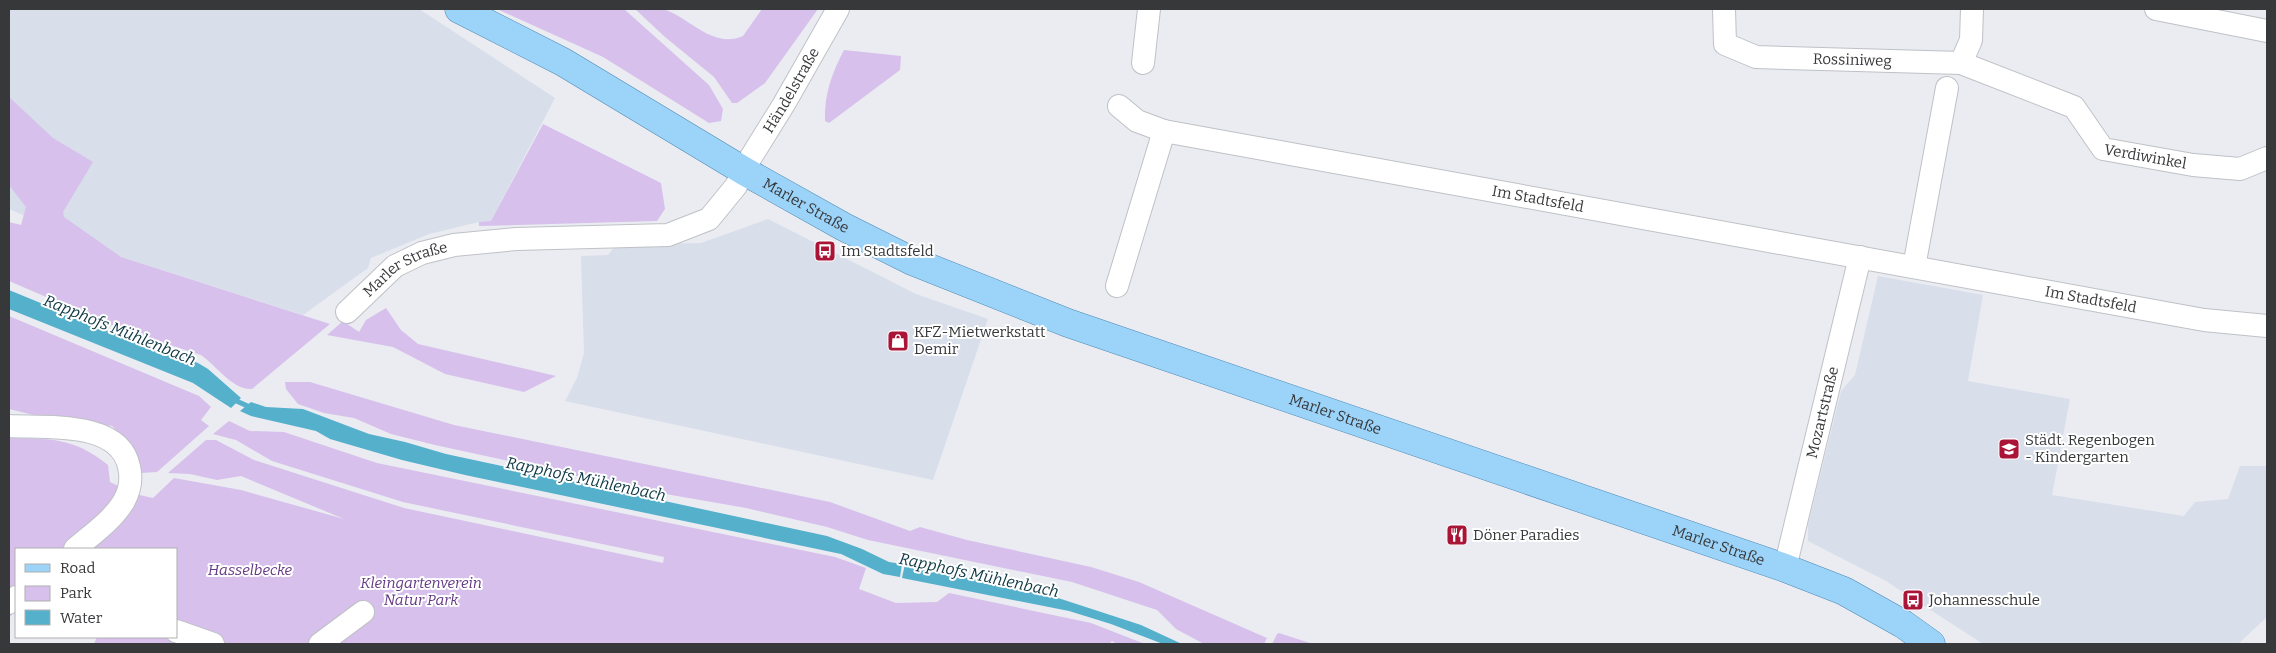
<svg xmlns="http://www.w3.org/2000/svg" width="2276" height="653" font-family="Bitter,serif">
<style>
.built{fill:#d8deea}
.green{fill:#d7c0eb}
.water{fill:#54b0cb}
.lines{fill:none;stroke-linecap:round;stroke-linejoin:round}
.stream{stroke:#54b0cb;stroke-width:5}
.minor-casing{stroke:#bec1c6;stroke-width:24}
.major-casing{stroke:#4e89b3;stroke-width:29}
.minor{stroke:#fff;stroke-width:22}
.major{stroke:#9cd3f8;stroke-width:28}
.labels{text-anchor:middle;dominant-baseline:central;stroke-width:4;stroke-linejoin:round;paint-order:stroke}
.street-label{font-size:15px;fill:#37383a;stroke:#fff}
.poi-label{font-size:15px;fill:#37383a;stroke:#fff;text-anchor:start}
.park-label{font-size:15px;font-style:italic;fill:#643883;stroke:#fff}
.water-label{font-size:16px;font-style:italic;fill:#0c3743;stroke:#fff}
</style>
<rect width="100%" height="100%" fill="#eaecf2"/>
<g class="built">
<path d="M 9,9 L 419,9 L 555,98 L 491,221 L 479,222 L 429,234 L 371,258 L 368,268 L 303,315 L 121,257 L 9,209 Z"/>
<path d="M 768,219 L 916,294 L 988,319 L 933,480 L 565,401 L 577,378 L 584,353 L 581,256 L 608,255 L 616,245 L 701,243 Z"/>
<path d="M 1878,276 L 1983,295 L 1968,381 L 2070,399 L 2052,495 L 2184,516 L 2195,502 L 2228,499 L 2240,466 L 2267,466 L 2267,617 L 2238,644 L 1983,644 L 1886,581 L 1808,541 L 1808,525 L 1841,391 L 1855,375 Z"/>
</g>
<g class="green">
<path d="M 497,9 L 624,9 L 709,85 L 723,109 L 721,121 L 709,123 L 603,57 Z"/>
<path d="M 635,9 C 644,9 658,6 666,10 C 692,20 714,49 743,36 L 762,9 L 818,9 L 765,83 L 737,103 L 732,103 L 714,77 L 665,37 Z"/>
<path d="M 844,50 L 901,56 L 900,70 L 829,123 L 825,121 C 824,94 832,73 844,50 Z"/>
<path d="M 9,97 L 53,138 L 93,162 L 63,212 L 64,217 L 121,257 L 330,324 L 252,389 C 232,390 217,366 201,355 L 123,330 L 9,281 L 9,222 L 21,225 L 26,207 L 9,185 Z"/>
<path d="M 543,124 L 661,183 L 665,209 L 657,221 L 479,226 L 479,222 L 491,221 Z"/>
<path d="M 386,308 L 401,330 L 418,344 L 556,376 L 524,392 L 445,374 L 393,347 L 327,335 L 343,321 L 359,332 L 366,320 Z"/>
<path d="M 9,316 L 199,396 L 211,407 L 201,420 L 209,426 L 157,472 L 141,473 L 134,449 L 112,426 L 54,420 L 9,409 Z"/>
<path d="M 285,382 L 310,382 L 454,425 L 830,502 L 910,531 L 920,527 L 967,540 L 1091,567 L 1139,582 L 1267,638 L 1264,644 L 1204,644 L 1176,629 L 1157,610 L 1072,582 L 868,540 L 827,527 L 746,508 L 637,489 L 435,445 L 391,434 L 354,418 L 324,413 L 298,404 L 286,389 Z"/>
<path d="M 229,421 L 250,431 L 284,432 L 377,463 L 835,557 L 866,568 L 859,589 L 896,603 L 937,602 L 949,593 L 1091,623 L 1145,644 L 1117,644 L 1112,641 L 1109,644 L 94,644 L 97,637 L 176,637 L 176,549 L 16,549 L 16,610 L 9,618 L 9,438 C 51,439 73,437 108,465 L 110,482 L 135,494 L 153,498 L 174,478 L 241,490 L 344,519 L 241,476 L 217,480 L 190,474 L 168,473 L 206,440 L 216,440 L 254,460 L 404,508 L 663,563 L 664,557 L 403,502 L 272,461 L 236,440 L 213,434 Z"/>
<path d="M 1279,633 L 1313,644 L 1272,644 L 1277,634 Z"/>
</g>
<g class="water">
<path d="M 9,290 L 111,332 L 198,363 L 208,369 L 241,398 L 231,408 L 193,383 L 9,309 Z"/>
<path d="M 251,402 L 266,407 L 303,409 L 369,434 L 405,442 L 446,454 L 827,536 L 862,549 L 889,562 L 902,564 L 900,577 L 883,574 L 841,554 L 465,475 L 402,460 L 330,439 L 316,431 L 251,416 L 240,411 Z"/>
<path d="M 905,564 L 1058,598 L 1141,625 L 1182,644 L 1163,644 L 1111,624 L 1069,611 L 902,578 Z"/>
</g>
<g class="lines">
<path class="stream" d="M 232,399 L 252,408"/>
<g class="minor-casing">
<g id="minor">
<path id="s1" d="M 1724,9 L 1725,44 L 1756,57 L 1961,63 L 2074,107 L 2103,149 L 2193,165 L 2240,169 L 2267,158"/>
<path d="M 2156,9 L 2267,31"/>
<path d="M 1143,63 L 1149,9"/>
<path d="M 1961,63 L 1971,40 L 1972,9"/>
<path d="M 1119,106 L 1137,121 L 1164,131"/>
<path d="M 1914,267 L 1947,88"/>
<path id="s2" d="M 1117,286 L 1164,131 L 2204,320 L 2267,326"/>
<path id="s3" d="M 347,312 L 395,266 L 422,253 L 454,245 L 516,239 L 668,235 L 709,219 L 736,186 L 751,157 L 784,104 L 838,9"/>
<path d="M 9,426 C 45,428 120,420 129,467 C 132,479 130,490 124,501 C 113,520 91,535 75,549"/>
<path id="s4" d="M 1785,568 L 1860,257"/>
<path d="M 9,603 L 16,597"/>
<path d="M 176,631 L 213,644"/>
<path d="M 320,644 L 363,612"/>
</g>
</g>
<g class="major-casing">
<g id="major">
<path id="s5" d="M 459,9 L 563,62 L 744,171 L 844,227 L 912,261 L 1068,323 L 1785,568 L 1844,591 L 1903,624 L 1931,644"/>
</g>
</g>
<use href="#minor" class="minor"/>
<use href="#major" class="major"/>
</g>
<defs>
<g id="bus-square" transform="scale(1.125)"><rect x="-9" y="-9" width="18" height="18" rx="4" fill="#aa1437" stroke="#fff"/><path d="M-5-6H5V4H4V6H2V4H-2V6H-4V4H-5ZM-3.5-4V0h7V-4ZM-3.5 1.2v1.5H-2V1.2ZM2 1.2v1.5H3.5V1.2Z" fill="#fff"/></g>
<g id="shop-square" transform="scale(1.125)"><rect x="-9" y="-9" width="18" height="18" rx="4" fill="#aa1437" stroke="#fff"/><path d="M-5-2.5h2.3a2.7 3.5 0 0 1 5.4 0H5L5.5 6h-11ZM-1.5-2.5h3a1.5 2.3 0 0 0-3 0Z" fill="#fff"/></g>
<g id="school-square" transform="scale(1.125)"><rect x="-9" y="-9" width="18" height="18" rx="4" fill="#aa1437" stroke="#fff"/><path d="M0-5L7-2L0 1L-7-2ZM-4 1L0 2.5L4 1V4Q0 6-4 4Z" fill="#fff"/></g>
<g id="restaurant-square" transform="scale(1.125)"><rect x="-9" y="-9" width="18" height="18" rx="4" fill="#aa1437" stroke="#fff"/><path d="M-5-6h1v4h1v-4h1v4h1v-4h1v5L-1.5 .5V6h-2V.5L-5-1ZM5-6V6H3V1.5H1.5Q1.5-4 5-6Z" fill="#fff"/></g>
</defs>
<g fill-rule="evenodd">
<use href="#bus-square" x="825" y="251"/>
<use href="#shop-square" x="898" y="341"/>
<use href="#school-square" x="2009" y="449"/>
<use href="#restaurant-square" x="1457" y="535"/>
<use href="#bus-square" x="1913" y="600"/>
</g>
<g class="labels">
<g class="street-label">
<text stroke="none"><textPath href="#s1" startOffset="165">Rossiniweg</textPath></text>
<text stroke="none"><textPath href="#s3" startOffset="541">Händelstraße</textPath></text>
<text stroke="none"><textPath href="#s1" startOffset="489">Verdiwinkel</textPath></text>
<text stroke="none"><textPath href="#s2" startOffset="542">Im Stadtsfeld</textPath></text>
<text stroke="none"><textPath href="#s5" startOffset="399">Marler Straße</textPath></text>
<text stroke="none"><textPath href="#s3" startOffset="74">Marler Straße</textPath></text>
<text stroke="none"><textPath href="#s2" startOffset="1104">Im Stadtsfeld</textPath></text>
<text stroke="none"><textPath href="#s4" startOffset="160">Mozartstraße</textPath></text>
<text stroke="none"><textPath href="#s5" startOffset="969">Marler Straße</textPath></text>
<text stroke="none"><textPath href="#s5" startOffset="1374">Marler Straße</textPath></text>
</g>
<g class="poi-label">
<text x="841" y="251">Im Stadtsfeld</text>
<text x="914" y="332">KFZ-Mietwerkstatt<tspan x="914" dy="17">Demir</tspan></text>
<text x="2025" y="440">Städt. Regenbogen<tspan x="2025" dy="17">- Kindergarten</tspan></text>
<text x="1473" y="535">Döner Paradies</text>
<text x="1929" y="600">Johannesschule</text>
</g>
<g class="park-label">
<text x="250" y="570">Hasselbecke</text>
<text x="421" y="583">Kleingartenverein<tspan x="421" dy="17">Natur Park</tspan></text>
</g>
<g class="water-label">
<text transform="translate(120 330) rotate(22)">Rapphofs Mühlenbach</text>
<text transform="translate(586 479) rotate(12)">Rapphofs Mühlenbach</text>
<text transform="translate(979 575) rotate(12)">Rapphofs Mühlenbach</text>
</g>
</g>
<rect width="2276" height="653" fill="none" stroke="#37383a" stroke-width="20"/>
<rect x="15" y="548" width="162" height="90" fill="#ffffff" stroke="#afafb0"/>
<rect x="25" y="564" width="25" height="8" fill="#9cd3f8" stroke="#afafb0"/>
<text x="60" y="573" font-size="15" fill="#37383a">Road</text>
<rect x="25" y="586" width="25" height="15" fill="#d7c0eb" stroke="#afafb0"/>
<text x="60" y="598" font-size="15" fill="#37383a">Park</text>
<rect x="25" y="610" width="25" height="15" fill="#54b0cb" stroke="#afafb0"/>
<text x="60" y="623" font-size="15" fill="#37383a">Water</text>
</svg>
